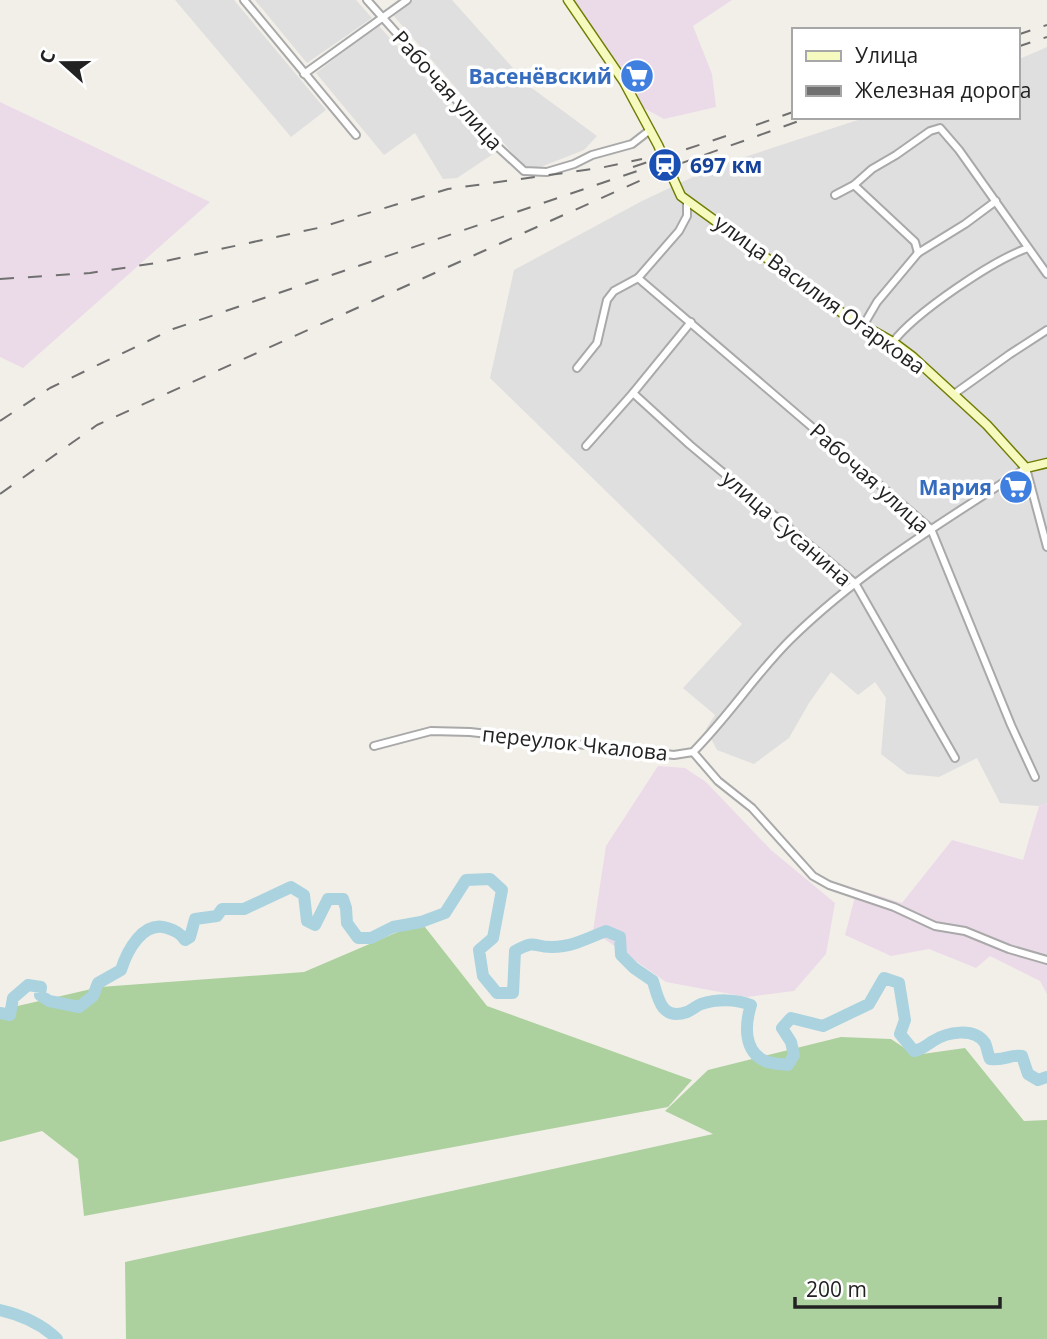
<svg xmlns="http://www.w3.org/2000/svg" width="1047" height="1339" font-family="'Open Sans',sans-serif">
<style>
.residential{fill:#e0dfdf}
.industrial{fill:#ebdbe8}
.forest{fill:#add19e}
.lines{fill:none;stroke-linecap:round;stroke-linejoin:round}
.river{stroke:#aad3df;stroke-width:12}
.street-casing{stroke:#a9a9a9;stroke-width:10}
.secondary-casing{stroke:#707d05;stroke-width:11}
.street{stroke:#fff;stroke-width:6}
.secondary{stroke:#f7fabf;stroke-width:8}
.rail{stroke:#707070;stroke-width:2;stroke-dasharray:14 14;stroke-linecap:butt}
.labels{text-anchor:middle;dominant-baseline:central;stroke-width:7;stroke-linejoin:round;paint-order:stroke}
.shop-label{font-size:21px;font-weight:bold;fill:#366cbe;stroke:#fff;text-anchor:end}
.street-label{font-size:21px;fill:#222;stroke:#fff}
.transit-label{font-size:21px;font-weight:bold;fill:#164399;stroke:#fff;text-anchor:start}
</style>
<rect width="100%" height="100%" fill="#f2efe9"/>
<g class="residential">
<path d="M 175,0 L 234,0 L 326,110 L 291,137 Z"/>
<path d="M 255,0 L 356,0 L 372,18 L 307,63 Z"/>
<path d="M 413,0 L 452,0 L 529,86 L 597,136 L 584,150 L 533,170 L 525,168 L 393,15 Z"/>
<path d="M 378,25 L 448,103 L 493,154 L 457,178 L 443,179 L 415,133 L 384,155 L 316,73 Z"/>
<path d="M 1047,47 L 1047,803 L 1039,806 L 1000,803 L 977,758 L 939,777 L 907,774 L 881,754 L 886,698 L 875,682 L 858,695 L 831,672 L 809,703 L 789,738 L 754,764 L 717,750 L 706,729 L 715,715 L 683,688 L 742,624 L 490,378 L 514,270 L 642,201 L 714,167 L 867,117 L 1017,117 L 1017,60 Z"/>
</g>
<g class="industrial">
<path d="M 573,0 L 732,0 L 693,26 L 712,74 L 716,107 L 664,119 L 642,107 Z"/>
<path d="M 0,102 L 210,202 L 23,368 L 0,357 Z"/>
<path d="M 658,766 L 685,768 L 706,782 L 771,850 L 835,903 L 826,954 L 794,991 L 747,997 L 666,982 L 593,931 L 606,846 Z"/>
<path d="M 1047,803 L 1047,994 L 1040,981 L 990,956 L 976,968 L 929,949 L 891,956 L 845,935 L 857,889 L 902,903 L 952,840 L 1023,860 L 1039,806 Z"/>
</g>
<g class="forest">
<path d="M 421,922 L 487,1006 L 692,1080 L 668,1107 L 84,1216 L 78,1159 L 42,1131 L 0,1142 L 0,1010 L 100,987 L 304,972 Z"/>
<path d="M 841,1037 L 891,1039 L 915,1055 L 965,1048 L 1024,1121 L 1047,1120 L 1047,1339 L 126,1339 L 125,1262 L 713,1134 L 665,1111 L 708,1070 Z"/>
</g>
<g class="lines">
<g class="river">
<path d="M 0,1013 L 10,1015 L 13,998 L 28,985 L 41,987 L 40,995 L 49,1001 L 79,1007 L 93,996 L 98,983 L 121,970 C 127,951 143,920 167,928 C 176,931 180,933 185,940 L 190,937 L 195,919 L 217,916 L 222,909 L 244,909 L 291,887 L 304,895 L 307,921 L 315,925 L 328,899 L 343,899 L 346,908 L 347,923 L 358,938 L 371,938 L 393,927 L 421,922 L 445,913 L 466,880 L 490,879 L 502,890 L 493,938 L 479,950 L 483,976 L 497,993 L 513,993 L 515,951 C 538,939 531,947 552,947 C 571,947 589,938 606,931 L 620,937 L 621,955 L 634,968 L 653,981 C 658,999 662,1021 687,1012 C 692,1010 696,1006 701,1004 C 717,999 736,999 751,1005 C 745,1024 743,1051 765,1061 C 772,1064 781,1064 788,1065 L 794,1055 L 791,1042 L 782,1028 L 791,1018 L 823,1026 L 869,1004 L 884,978 L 899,983 L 905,1020 L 900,1034 L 914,1051 C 924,1049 926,1045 933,1041 C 947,1032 974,1027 985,1043 C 987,1047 988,1055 990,1059 C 1006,1061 1009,1054 1022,1056 L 1028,1074 L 1038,1080 L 1047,1077"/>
<path d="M 0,1310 C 22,1315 41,1323 57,1339"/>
</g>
<g class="street-casing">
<g id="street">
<path d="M 244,0 L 356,135"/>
<path d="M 367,0 L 499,148 L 524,171 L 547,172 L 574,164 L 592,155 L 632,144 L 650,130"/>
<path d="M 304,74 L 407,0"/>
<path d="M 854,185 L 915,242 L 918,253"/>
<path d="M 835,195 L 854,185 L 872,169 L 896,155 L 930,131 L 940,128 L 959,150 L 1047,274"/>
<path d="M 638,278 L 931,529 L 1011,725 L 1035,777"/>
<path d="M 863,326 L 877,302 L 918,253 L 965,224 L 996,201"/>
<path d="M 893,342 C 915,313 993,260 1028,248"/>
<path d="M 577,368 L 597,343 L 607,300 L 614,291 L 638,278 L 679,231 L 687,216 L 687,201"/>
<path d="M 633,393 L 690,445 L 855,583 L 955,758"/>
<path d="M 954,394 L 1010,354 L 1047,330"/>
<path d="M 586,446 L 633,393 L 691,322"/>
<path d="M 374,746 L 431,731 L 470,732 L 674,755 L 693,752 C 728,717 755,675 790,640 C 860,571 944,521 1026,468 L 1047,547"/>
<path d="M 693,752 L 718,781 L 752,808 L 813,876 L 829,885 L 894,907 L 935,926 L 965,931 L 1009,949 L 1047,960"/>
</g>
</g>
<g class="secondary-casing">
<path id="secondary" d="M 568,0 L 624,82 L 658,145 L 681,196 L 845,315 L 893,342 L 913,357 L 987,425 L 1026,468 L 1047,463"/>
</g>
<use href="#street" class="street"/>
<use href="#secondary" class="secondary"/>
<g class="rail">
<path d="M 1017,35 L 1047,25"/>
<path d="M 1017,47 L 1047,37"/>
<path d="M 756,125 L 793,112"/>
<path d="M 633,167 L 726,136"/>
<path d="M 0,279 L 90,273 L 156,263 L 318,228 L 448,189 L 600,168 L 642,159"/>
<path d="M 0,421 L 50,388 L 173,329 L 646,168"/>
<path d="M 0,494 L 97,425 L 668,168 L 810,117"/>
</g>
</g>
<defs>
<g id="supermarket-disc" transform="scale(1.75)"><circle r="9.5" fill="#3f7fe0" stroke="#fff"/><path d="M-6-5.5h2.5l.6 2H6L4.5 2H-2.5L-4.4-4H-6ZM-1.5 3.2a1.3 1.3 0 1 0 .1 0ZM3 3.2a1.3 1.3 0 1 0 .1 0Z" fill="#fff"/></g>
<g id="station-disc" transform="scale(1.75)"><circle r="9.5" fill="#1a4fb4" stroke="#fff"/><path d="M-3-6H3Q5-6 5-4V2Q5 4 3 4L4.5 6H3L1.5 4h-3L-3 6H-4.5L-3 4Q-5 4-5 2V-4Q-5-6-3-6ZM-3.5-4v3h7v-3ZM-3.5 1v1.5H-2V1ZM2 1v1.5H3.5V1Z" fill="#fff"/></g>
</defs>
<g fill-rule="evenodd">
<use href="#supermarket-disc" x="637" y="76"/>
<use href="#station-disc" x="665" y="165"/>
<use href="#supermarket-disc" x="1016" y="487"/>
</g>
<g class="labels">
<g class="shop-label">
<text x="612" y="76">Васенёвский</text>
<text x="992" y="487">Мария</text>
</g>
<g class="street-label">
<text transform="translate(448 90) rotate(48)">Рабочая улица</text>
<text transform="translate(820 294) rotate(36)">улица Василия Огаркова</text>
<text transform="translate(870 478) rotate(42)">Рабочая улица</text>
<text transform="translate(787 528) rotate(41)">улица Сусанина</text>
<text transform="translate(575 743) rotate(6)">переулок Чкалова</text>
</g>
<g class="transit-label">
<text x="690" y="165">697 км</text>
</g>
</g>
<rect x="792" y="28" width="228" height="91" fill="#ffffff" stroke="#a7a7a7" stroke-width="2"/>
<rect x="806" y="51" width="35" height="10" fill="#f7fabf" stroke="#a7a7a7" stroke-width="2"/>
<text x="855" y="63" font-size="21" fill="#222222">Улица</text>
<rect x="806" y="86" width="35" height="10" fill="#707070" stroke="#a7a7a7" stroke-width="2"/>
<text x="855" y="98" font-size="21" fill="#222222">Железная дорога</text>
<g transform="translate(63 63) rotate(291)" stroke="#ffffff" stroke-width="5" paint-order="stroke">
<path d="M0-5L12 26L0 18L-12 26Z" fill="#222222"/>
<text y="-10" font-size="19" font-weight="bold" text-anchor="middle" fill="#222222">С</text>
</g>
<path d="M795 1297v10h205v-10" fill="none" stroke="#222222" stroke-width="3.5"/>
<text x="806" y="1297" font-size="21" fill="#222222" stroke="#ffffff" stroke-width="5" paint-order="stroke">200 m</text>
</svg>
